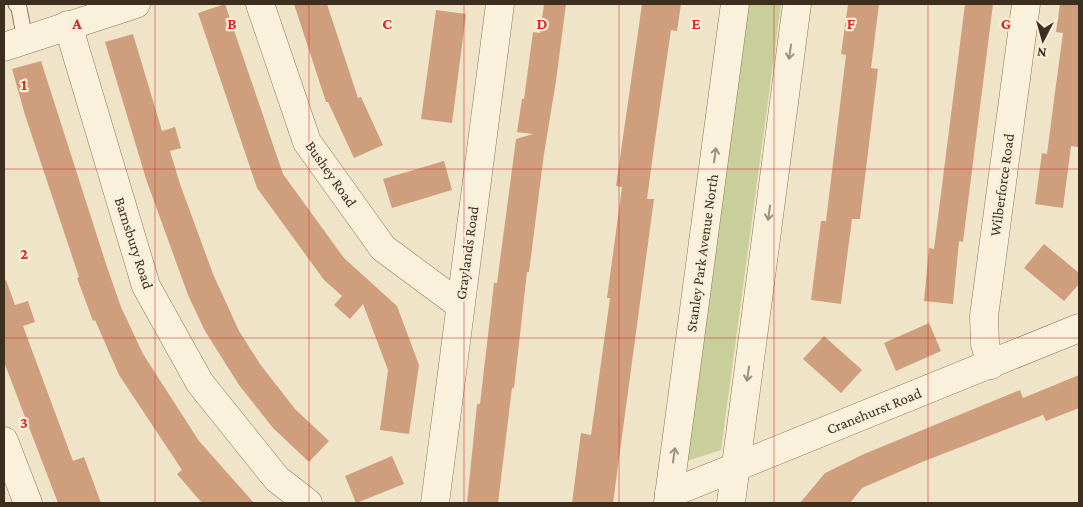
<svg xmlns="http://www.w3.org/2000/svg" width="1083" height="507" font-family="'Crimson Pro',serif">
<style>
.green{fill:#c9cf9b}
.building{fill:#cf9f7d}
.lines{fill:none;stroke-linecap:round;stroke-linejoin:round}
.lane-casing{stroke:#8d765c;stroke-width:17}
.street-casing{stroke:#8d765c;stroke-width:29}
.lane{stroke:#faf1dc;stroke-width:15}
.street{stroke:#faf1dc;stroke-width:28}
.oneway{stroke:#9c907e}
.grid{fill:none;stroke:#d62828;stroke-width:1;stroke-opacity:0.55}
.labels{text-anchor:middle;dominant-baseline:central;stroke-width:4.5;stroke-linejoin:round;paint-order:stroke}
.street-label{font-size:15px;fill:#3d2e20;stroke:#f7eed8}
.grid-label{font-size:16px;text-anchor:middle;font-weight:bold;fill:#d62828;stroke:#f7eed8;stroke-width:4.5;stroke-linejoin:round;paint-order:stroke}
</style>
<rect width="100%" height="100%" fill="#f0e4c8"/>
<path class="green" d="M 749,4 L 781,4 L 721,450 L 687,461 Z"/>
<g class="building">
<path d="M 225,4 L 283,174 L 344,258 L 397,306 L 419,365 L 409,434 L 380,430 L 388,370 L 363,304 L 350,319 L 334,305 L 342,296 L 324,280 L 257,188 L 198,13 Z"/>
<path d="M 294,4 L 327,4 L 358,98 L 361,97 L 383,145 L 354,158 L 328,102 L 326,102 Z"/>
<path d="M 544,4 L 566,4 L 556,81 L 544,154 L 529,272 L 527,272 L 514,388 L 512,388 L 498,503 L 467,503 L 477,404 L 480,404 L 494,283 L 497,283 L 516,139 L 533,134 L 517,132 L 522,99 L 524,99 L 533,32 L 540,33 Z"/>
<path d="M 642,4 L 681,4 L 677,31 L 671,30 L 655,140 L 647,199 L 654,199 L 613,503 L 572,503 L 581,433 L 591,435 L 610,298 L 607,298 L 622,187 L 616,186 Z"/>
<path d="M 848,4 L 879,4 L 871,68 L 878,69 L 860,219 L 852,219 L 841,304 L 811,300 L 821,221 L 826,221 L 846,55 L 841,54 Z"/>
<path d="M 965,4 L 993,4 L 963,242 L 959,241 L 953,304 L 924,301 L 929,248 L 934,249 Z"/>
<path d="M 1060,4 L 1079,4 L 1079,135 L 1078,147 L 1071,146 L 1063,208 L 1035,204 L 1042,153 L 1047,154 L 1055,92 L 1063,33 L 1056,32 Z"/>
<path d="M 436,10 L 466,14 L 452,123 L 421,119 Z"/>
<path d="M 133,34 L 162,131 L 175,127 L 181,148 L 170,151 L 180,184 L 213,274 L 239,331 L 260,364 L 295,409 L 329,441 L 309,462 L 273,428 L 239,385 L 205,331 L 188,295 L 146,179 L 105,42 Z"/>
<path d="M 41,61 L 107,267 L 121,307 L 143,354 L 199,441 L 254,503 L 202,503 L 177,474 L 182,470 L 119,375 L 95,320 L 93,321 L 77,278 L 79,277 L 25,115 L 12,69 Z"/>
<path d="M 444,161 L 452,190 L 392,208 L 383,179 Z"/>
<path d="M 1044,244 L 1079,273 L 1079,284 L 1064,301 L 1024,268 Z"/>
<path d="M 6,280 L 15,305 L 28,301 L 35,322 L 23,326 L 73,461 L 84,457 L 101,503 L 58,503 L 4,362 L 4,281 Z"/>
<path d="M 929,323 L 941,351 L 896,371 L 884,343 Z"/>
<path d="M 824,336 L 862,370 L 841,393 L 803,359 Z"/>
<path d="M 1079,375 L 1079,408 L 1046,421 L 1043,415 L 922,462 L 862,488 L 850,503 L 800,503 L 825,473 L 864,454 L 1020,390 L 1023,398 Z"/>
<path d="M 392,456 L 404,484 L 356,503 L 345,476 Z"/>
</g>
<g class="lines">
<g class="lane-casing">
<path id="lane" d="M 16,4 L 19,8 L 25,40"/>
</g>
<g class="street-casing">
<g id="street">
<path d="M 260,4 L 307,142 L 383,248 L 460,305"/>
<path d="M 68,25 L 146,286 L 200,383 L 277,479 L 308,503"/>
<path d="M 4,47 L 136,4"/>
<path d="M 991,365 L 985,344 L 984,316 L 1026,4"/>
<path d="M 4,441 L 28,503"/>
<path d="M 669,494 L 1079,328"/>
<path d="M 435,503 L 500,4"/>
<path d="M 668,503 L 735,4"/>
<path d="M 731,503 L 797,4"/>
</g>
</g>
<use href="#lane" class="lane"/>
<use href="#street" class="street"/>
</g>
<defs><path id="oneway-shaft" d="M-6 0H5M1.5-3L5.5 0L1.5 3" fill="none" stroke-width="1.6" stroke-linecap="round" stroke-linejoin="round" transform="scale(1.25)"/></defs>
<g class="oneway">
<use href="#oneway-shaft" transform="translate(790 52) rotate(98)"/>
<use href="#oneway-shaft" transform="translate(715 155) rotate(-82)"/>
<use href="#oneway-shaft" transform="translate(769 213) rotate(98)"/>
<use href="#oneway-shaft" transform="translate(748 374) rotate(98)"/>
<use href="#oneway-shaft" transform="translate(674 455) rotate(-82)"/>
</g>
<path class="grid" d="M 155,4 L 155,503M 309,4 L 309,503M 464,4 L 464,503M 619,4 L 619,503M 774,4 L 774,503M 928,4 L 928,503M 4,169 L 1079,169M 4,338 L 1079,338"/>
<g class="labels">
<g class="street-label">
<text transform="translate(331 174) rotate(55)">Bushey Road</text>
<text transform="translate(1002 185) rotate(-82)">Wilberforce Road</text>
<text transform="translate(134 243) rotate(72)">Barnsbury Road</text>
<text transform="translate(467 253) rotate(-82)">Graylands Road</text>
<text transform="translate(702 253) rotate(-82)">Stanley Park Avenue North</text>
<text transform="translate(874 411) rotate(-22)">Cranehurst Road</text>
</g>
</g>
<g class="grid-label">
<text x="77" y="29">A</text>
<text x="232" y="29">B</text>
<text x="387" y="29">C</text>
<text x="542" y="29">D</text>
<text x="696" y="29">E</text>
<text x="851" y="29">F</text>
<text x="1006" y="29">G</text>
<text x="24" y="90">1</text>
<text x="24" y="259">2</text>
<text x="24" y="428">3</text>
</g>
<rect width="1083" height="507" fill="none" stroke="#3d2e20" stroke-width="10"/>
<g transform="translate(1043 40) rotate(186)" stroke="#f7eed8" stroke-width="4" paint-order="stroke">
<path d="M0-4L9 19L0 12L-9 19Z" fill="#3d2e20"/>
<text y="-8" font-size="14" font-weight="bold" text-anchor="middle" fill="#3d2e20">N</text>
</g>
</svg>
